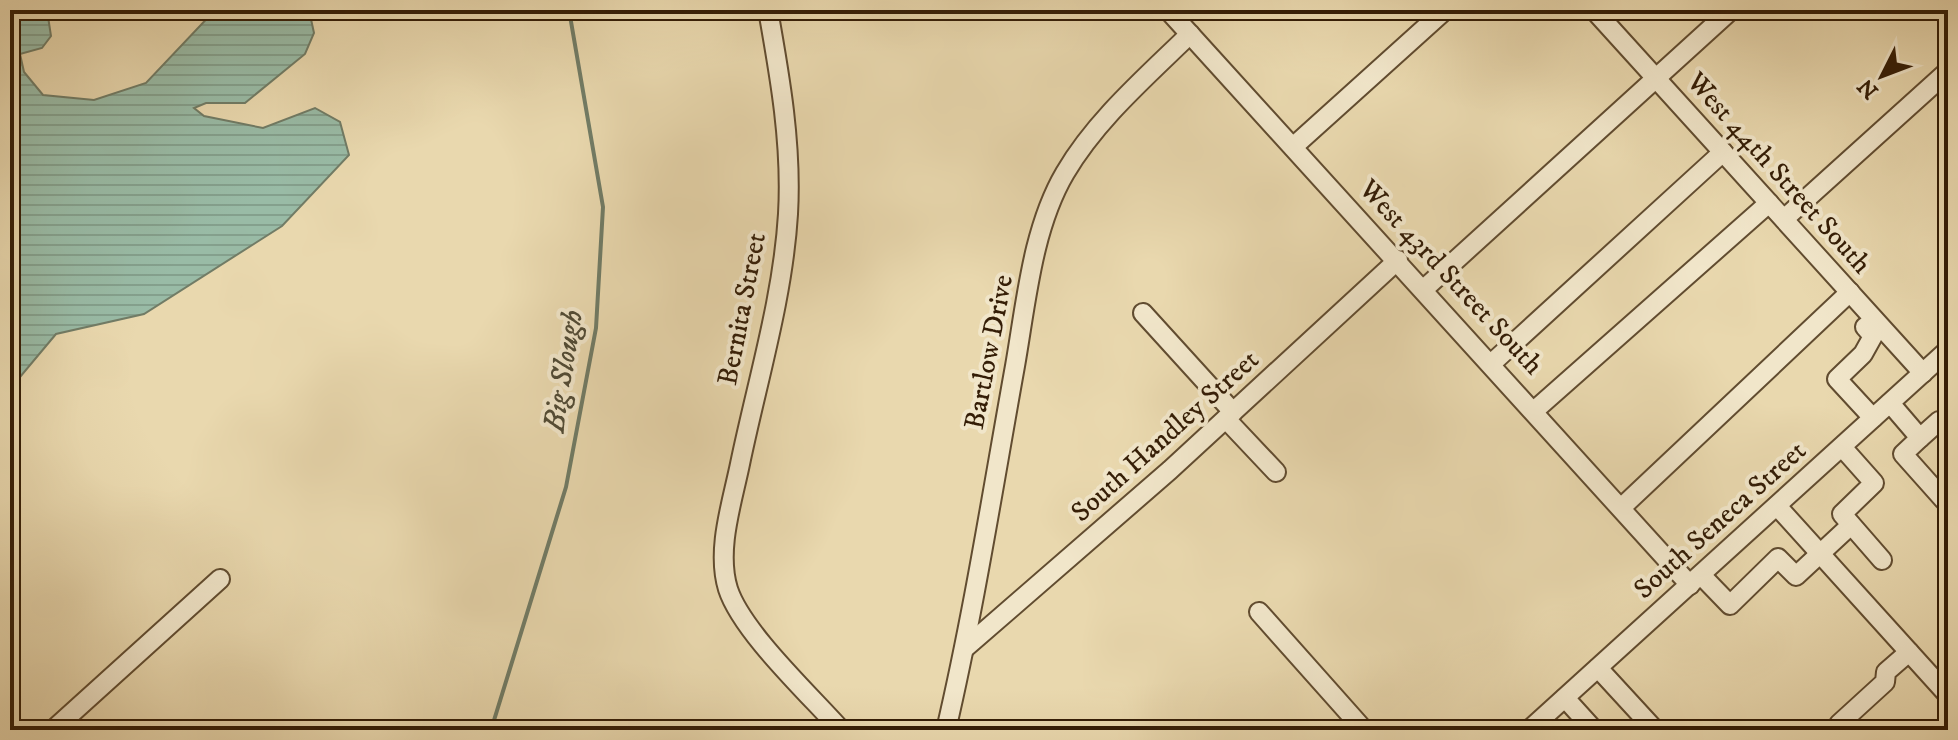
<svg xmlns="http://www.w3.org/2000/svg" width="1958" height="740" font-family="'IM FELL DW Pica',serif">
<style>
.water{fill:url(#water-rules);stroke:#717c66;stroke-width:2}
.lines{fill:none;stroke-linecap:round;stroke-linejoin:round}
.stream{stroke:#717c66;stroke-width:4}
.minor-casing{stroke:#614c30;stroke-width:22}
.minor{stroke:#f1e6ca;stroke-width:18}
.labels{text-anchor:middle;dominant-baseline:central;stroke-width:8;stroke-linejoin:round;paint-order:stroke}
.street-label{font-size:28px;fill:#341d06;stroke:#f1e6ca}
.water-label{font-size:30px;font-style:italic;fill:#524c36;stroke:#f1e6ca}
</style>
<defs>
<pattern id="water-rules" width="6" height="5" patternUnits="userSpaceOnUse" patternTransform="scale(2)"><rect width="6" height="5" fill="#99bba6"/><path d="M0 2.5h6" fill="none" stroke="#84a08d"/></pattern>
</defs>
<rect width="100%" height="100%" fill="#e9d8ae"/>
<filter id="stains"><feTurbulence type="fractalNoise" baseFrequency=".0025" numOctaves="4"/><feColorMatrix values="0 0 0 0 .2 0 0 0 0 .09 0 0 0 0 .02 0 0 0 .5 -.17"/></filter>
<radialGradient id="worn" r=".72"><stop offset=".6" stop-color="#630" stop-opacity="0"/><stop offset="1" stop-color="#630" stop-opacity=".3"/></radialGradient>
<path class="water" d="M 10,10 L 47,10 L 51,36 L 42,48 L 20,54 L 24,72 L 43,95 L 94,100 L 146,83 L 215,10 L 309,10 L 314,33 L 305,54 L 245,103 L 206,103 L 194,108 L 204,116 L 263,128 L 315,108 L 340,122 L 349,155 L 282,226 L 144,314 L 56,334 L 10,389 Z"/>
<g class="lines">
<path class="stream" d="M 491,730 L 566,487 L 596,328 L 603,207 L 569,10"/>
<g class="minor-casing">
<g id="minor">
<path d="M 768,10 C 780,77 792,145 788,214 C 783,298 757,382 740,464 C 732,503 716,550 728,589 C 742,632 810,695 841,730"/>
<path d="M 1168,10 L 1690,585"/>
<path d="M 1594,10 L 1923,373"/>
<path d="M 1293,147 L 1445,10"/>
<path d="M 1784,219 L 1948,71"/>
<path d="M 1424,289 L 1731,10"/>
<path d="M 1143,313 L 1233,412"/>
<path d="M 1492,363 L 1723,152"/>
<path d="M 1890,403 L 1920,438 L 1903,454 L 1944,500 L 1948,499"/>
<path d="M 1535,410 L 1769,203"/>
<path d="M 1873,418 L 1837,379 L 1863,354 L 1873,336 L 1865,327 L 1874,320"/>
<path d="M 1226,419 L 1276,472"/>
<path d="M 1920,438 L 1939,421"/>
<path d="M 1842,447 L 1874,483 L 1842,514 L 1882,560"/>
<path d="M 1777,506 L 1948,695"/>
<path d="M 1622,507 L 1850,292"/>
<path d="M 1701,575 L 1730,605 L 1778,558 L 1796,576 L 1851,525"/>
<path d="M 1259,612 L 1364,730"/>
<path d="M 965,648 L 1170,470 L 1398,260"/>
<path d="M 1598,668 L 1655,730"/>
<path d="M 1565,698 L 1594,730"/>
<path d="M 1839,724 L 1885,682 L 1886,672 L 1909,652"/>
<path d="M 53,730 L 220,579"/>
<path d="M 946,730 C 974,610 993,488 1015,366 C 1026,304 1032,229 1065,173 C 1096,120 1146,77 1190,34"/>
<path d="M 1529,730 L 1948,350"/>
</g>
</g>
<use href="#minor" class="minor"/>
</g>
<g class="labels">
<g class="street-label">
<text transform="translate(1779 173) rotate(48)">West 44th Street South</text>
<text transform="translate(1451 277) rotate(47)">West 43rd Street South</text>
<text transform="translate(742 309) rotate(-79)">Bernita Street</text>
<text transform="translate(989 352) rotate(-79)">Bartlow Drive</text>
<text transform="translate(1165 436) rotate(-42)">South Handley Street</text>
<text transform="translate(1720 520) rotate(-42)">South Seneca Street</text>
</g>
<g class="water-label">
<text transform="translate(564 371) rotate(-81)">Big Slough</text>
</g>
</g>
<rect width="1958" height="740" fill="none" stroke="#e9d8ae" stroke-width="40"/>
<rect x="12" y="12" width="1934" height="716" fill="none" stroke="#341d06" stroke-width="4"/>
<rect x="20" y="20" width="1918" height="700" fill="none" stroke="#341d06" stroke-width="2"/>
<g transform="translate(1882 76) rotate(228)" stroke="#f1e6ca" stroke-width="6" paint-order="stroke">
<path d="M0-6L14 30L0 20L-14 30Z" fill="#341d06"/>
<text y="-12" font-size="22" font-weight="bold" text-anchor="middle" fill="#341d06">N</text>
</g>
<rect width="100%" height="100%" filter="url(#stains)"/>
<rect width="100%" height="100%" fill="url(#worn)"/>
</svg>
